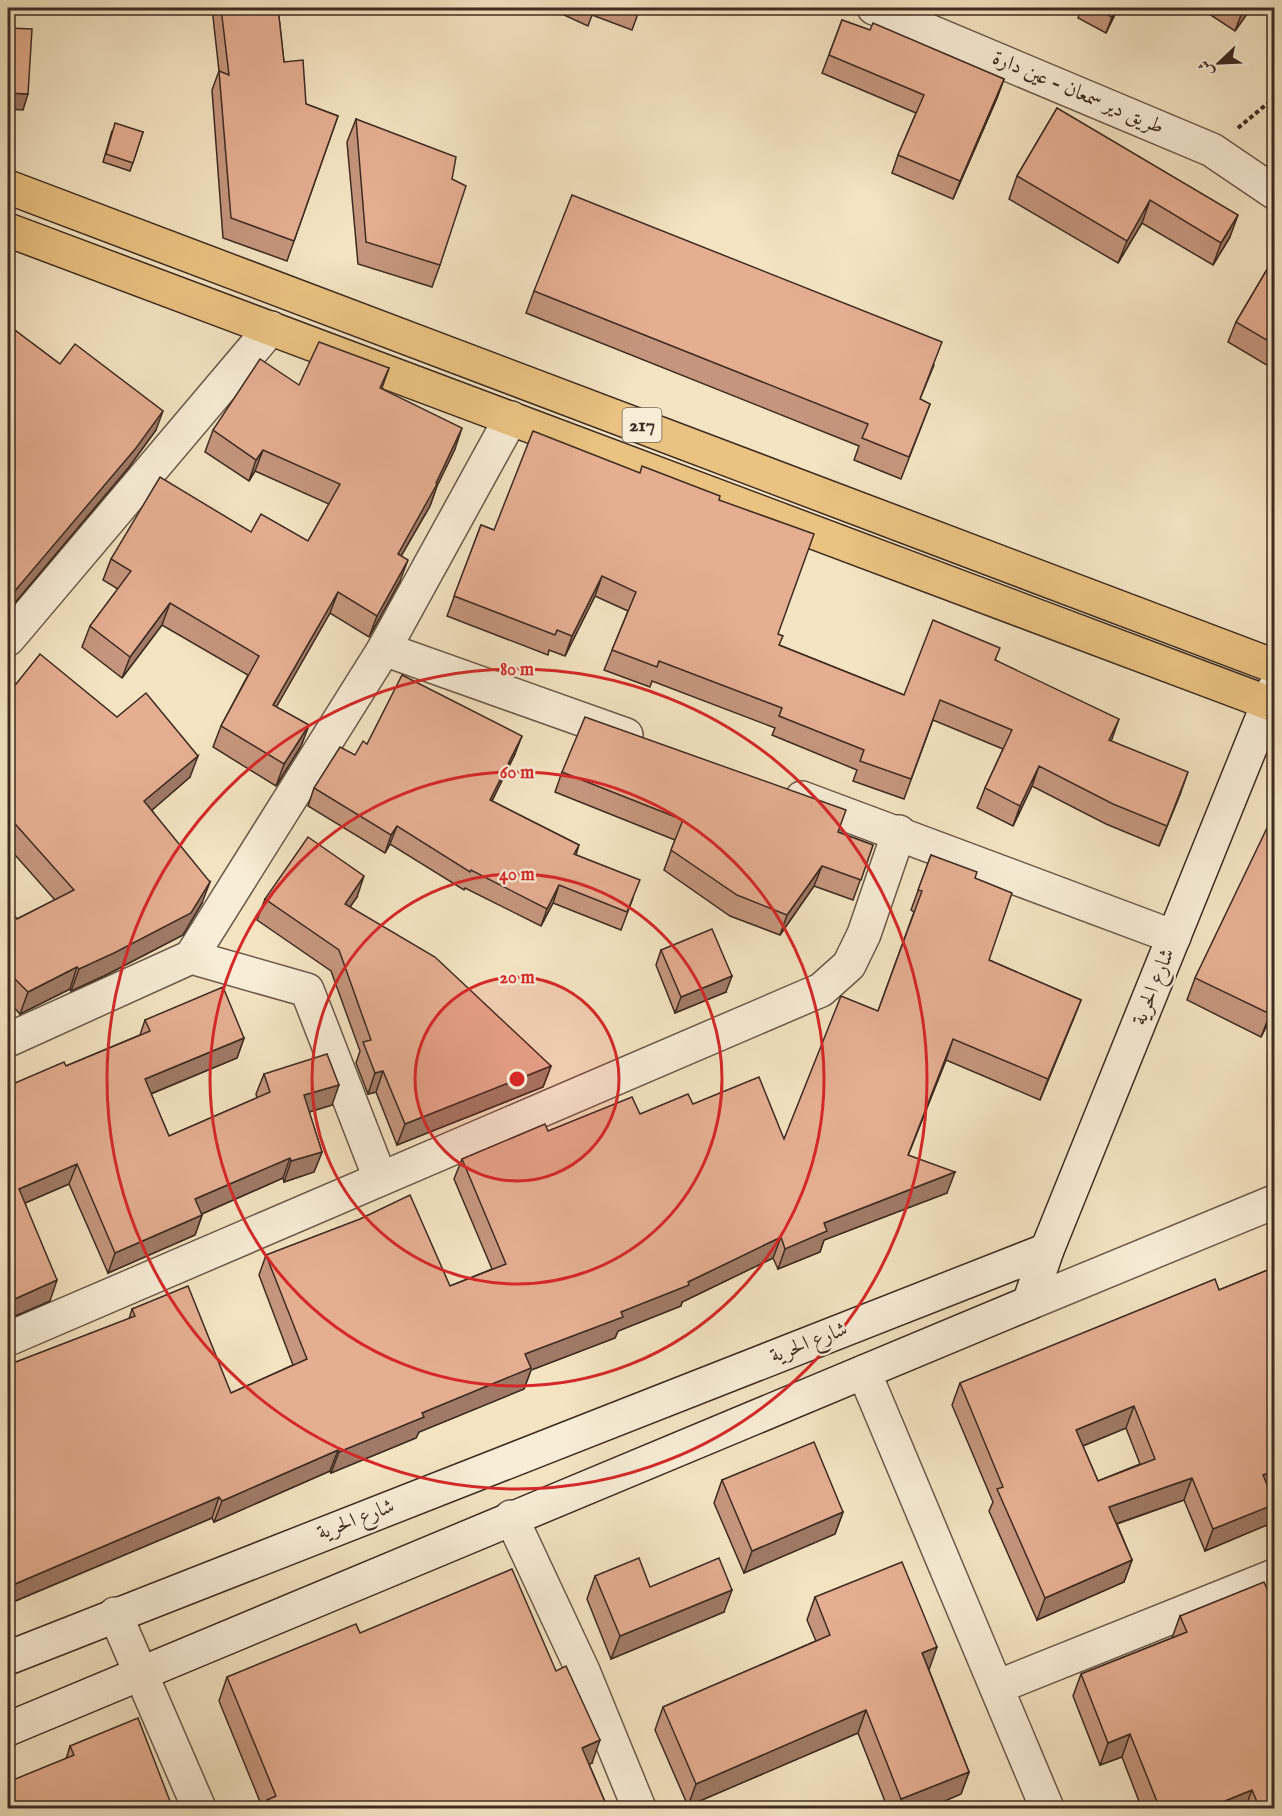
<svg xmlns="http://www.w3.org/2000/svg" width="1282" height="1816" font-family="'IM FELL English',Amiri,serif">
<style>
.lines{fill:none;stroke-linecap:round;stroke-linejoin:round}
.minor-casing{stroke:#6c594a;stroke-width:36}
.tertiary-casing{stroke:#6c594a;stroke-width:36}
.secondary-casing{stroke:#3e2b22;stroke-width:36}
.primary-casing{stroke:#3e2b22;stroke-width:36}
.path{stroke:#3e2b22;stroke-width:4;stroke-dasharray:4.5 3;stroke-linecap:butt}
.minor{stroke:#f8edd7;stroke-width:33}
.tertiary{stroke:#f8edd7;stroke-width:33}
.secondary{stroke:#f8edd7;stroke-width:33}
.primary{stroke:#eac281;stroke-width:33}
.wall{fill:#c5967d;stroke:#3e2b22;stroke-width:1.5;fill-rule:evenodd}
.shaded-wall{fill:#a07a66;stroke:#3e2b22;stroke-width:1.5}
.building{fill:#e5ae91;stroke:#3e2b22;stroke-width:1.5;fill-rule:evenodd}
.ring{fill:none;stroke:#d62828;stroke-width:3}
.labels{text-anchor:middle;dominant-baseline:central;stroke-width:4.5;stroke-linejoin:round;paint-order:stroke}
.shield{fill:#f8edd7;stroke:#766558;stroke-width:1.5}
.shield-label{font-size:20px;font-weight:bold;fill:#3e2b22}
.street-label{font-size:21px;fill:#3e2b22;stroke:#f8edd7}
.centre{fill:#d62828;stroke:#f8edd7;stroke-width:3}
.ring-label{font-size:18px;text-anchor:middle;font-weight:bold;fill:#d62828;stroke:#f8edd7;stroke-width:4.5;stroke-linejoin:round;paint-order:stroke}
</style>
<rect width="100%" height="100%" fill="#f4e4c2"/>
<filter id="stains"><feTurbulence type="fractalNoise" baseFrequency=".00333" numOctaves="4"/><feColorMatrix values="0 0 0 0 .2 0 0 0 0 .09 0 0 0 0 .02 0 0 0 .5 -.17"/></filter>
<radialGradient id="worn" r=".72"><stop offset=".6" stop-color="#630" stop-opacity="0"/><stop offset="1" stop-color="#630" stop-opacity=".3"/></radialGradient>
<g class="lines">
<g class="minor-casing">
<g id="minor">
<path d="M 8,639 L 271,328"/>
<path d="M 384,649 L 626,735"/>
<path d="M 802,798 L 1174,937"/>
<path d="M 191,957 L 384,649 L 511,418"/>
<path d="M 8,1040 L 191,957 L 307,990 L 380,1178"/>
<path d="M 1029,1303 L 1274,1202"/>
<path d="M 8,1339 L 821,990 L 849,965 L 864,934 L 899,832"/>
<path d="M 864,1372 L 1047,1808"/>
<path d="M 511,1517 L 583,1671 L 639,1808"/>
<path d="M 115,1614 L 199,1808"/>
<path d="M 997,1687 L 1274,1576"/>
</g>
</g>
<g class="tertiary-casing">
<path id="tertiary" d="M 874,8 L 1212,150 L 1274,192"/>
</g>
<g class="secondary-casing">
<g id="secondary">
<path d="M 8,1658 L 1047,1250"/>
<path d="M 8,1729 L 1029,1303 L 1047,1250 L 1274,689"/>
</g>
</g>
<g class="primary-casing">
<g id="primary">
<path d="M 8,187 L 1274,666"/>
<path d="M 8,230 L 1274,705"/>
</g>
</g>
<path class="path" d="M 1238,128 L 1274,98"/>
<use href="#minor" class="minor"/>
<use href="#tertiary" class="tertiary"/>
<use href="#secondary" class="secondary"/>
<use href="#primary" class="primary"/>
</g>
<g class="wall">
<path d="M 212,8 L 278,8 L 284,62 L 306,104 L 338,116 L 287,261 L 223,238 L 212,90 L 219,71 Z"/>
<path d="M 549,8 L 640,8 L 632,30 L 592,15 L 588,26 Z"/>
<path d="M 1082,8 L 1118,8 L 1106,33 L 1078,18 Z"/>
<path d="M 1200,8 L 1251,8 L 1235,31 Z"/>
<path d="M 842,20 L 1004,79 L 997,98 L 953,199 L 892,173 L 898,155 L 916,113 L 822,73 Z"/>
<path d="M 1057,108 L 1230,237 L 1213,265 L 1142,223 L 1118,263 L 1009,199 L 1017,176 Z"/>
<path d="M 356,119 L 452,179 L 440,265 L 432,287 L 358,264 L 347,142 Z"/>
<path d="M 112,131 L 143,132 L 130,171 L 103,162 Z"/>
<path d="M 1275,256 L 1275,370 L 1228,342 L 1236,322 Z"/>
<path d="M 534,291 L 934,365 L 920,399 L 930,404 L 901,479 L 854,460 L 859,446 L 526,313 Z"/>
<path d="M 8,325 L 60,364 L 156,430 L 129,467 L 8,611 Z"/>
<path d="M 389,368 L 382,388 L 455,449 L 437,486 L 430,506 L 401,556 L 400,581 L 369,637 L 330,613 L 276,707 L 309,725 L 301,746 L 276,786 L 213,747 L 221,726 L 248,675 L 162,625 L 122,678 L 82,647 L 90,626 L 118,589 L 103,580 L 111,559 L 251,532 L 308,541 L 329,504 L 255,471 L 249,481 L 205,452 L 213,430 L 299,385 Z"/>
<path d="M 640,473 L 719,500 L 778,634 L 779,645 L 904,695 L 996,660 L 1111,741 L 1181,792 L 1159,846 L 1106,824 L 1032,786 L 1013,826 L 977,808 L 985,788 L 1003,749 L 933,720 L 904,799 L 853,781 L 857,770 L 772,735 L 775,728 L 652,681 L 650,687 L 604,670 L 628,611 L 595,596 L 565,656 L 549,650 L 548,655 L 447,616 L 481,525 L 494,530 Z"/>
<path d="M 8,694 L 190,777 L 152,810 L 202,903 L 183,935 L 106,975 L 71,991 L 70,989 L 20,1014 L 8,1001 L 8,908 L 17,919 L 55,900 L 8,847 Z"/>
<path d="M 367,744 L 515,754 L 492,801 L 579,845 L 576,855 L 633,898 L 621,930 L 553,903 L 541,926 L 465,888 L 464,890 L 390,844 L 385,853 L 308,806 L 314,788 L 355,755 Z"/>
<path d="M 562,772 L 838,832 L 873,845 L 853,900 L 814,886 L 780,935 L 730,916 L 664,870 L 675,840 L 555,792 Z"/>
<path d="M 1275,832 L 1275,1021 L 1270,1019 L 1261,1037 L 1187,1000 L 1195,978 Z"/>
<path d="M 931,855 L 975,878 L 989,960 L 1081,1000 L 1073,1020 L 1040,1100 L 946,1060 L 908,1155 L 947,1193 L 824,1240 L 820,1252 L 778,1269 L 773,1258 L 682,1302 L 681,1306 L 618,1331 L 615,1338 L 531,1370 L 524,1389 L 419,1432 L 416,1438 L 331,1473 L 330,1471 L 214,1522 L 212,1518 L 8,1604 L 8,1365 L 129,1319 L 132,1309 L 231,1393 L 293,1365 L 259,1275 L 266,1255 L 450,1286 L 492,1269 L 454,1179 L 462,1159 L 548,1131 L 693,1104 L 784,1139 L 878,1011 L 914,912 L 911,910 Z"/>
<path d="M 357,897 L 350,907 L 551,1066 L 543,1087 L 397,1145 L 376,1092 L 368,1094 L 356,1063 L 360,1051 L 331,971 L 257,920 L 265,899 Z"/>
<path d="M 661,950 L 726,992 L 675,1013 L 656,965 Z"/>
<path d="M 145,1020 L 244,1038 L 237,1058 L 151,1094 L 169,1136 L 257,1098 L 256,1094 L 264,1074 L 332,1105 L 309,1112 L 322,1152 L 314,1172 L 284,1182 L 283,1178 L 202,1214 L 202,1215 L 195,1235 L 108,1273 L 69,1184 L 25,1203 L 50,1301 L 8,1319 L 8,1086 L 66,1066 L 140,1035 Z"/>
<path d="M 1275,1267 L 1275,1488 L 1270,1490 L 1275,1502 L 1275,1505 L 1267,1525 L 1205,1551 L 1184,1500 L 1117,1524 L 1132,1560 L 1124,1582 L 1037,1620 L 989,1511 L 993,1502 L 952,1405 L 960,1383 L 1219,1290 ZM 1126,1428 L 1140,1464 L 1098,1481 L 1083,1446 Z"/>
<path d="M 722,1480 L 843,1512 L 835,1534 L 744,1573 L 714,1503 Z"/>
<path d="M 595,1576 L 650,1587 L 724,1612 L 611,1659 L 587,1599 Z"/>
<path d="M 815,1597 L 929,1670 L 969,1772 L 961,1794 L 926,1809 L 888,1809 L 858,1733 L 688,1806 L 655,1730 L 663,1707 L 816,1641 L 807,1620 Z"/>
<path d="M 1180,1616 L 1275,1809 L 1142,1809 L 1122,1757 L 1100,1765 L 1073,1696 L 1081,1674 L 1172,1638 Z"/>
<path d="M 360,1633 L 592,1763 L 589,1764 L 608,1809 L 263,1809 L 219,1701 L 227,1677 Z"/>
<path d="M 70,1746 L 173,1809 L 66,1759 Z"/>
</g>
<g class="shaded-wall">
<path d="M 1117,8 L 1118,8 L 1106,33 L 1112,17 Z"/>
<path d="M 1246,8 L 1251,8 L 1235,31 L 1241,15 Z"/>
<path d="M 1004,79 L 997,98 L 953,199 L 960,181 Z"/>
<path d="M 8,93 L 28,94 L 23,110 L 8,109 Z"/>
<path d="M 1150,200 L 1142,223 L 1118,263 L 1127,241 Z"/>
<path d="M 1238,215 L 1230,237 L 1213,265 L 1221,243 Z"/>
<path d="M 163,411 L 156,430 L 129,467 L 8,611 L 8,599 Z"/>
<path d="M 462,428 L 455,449 L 437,486 L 430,506 L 390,575 L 398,554 L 436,483 Z"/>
<path d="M 263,450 L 255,471 L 249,481 L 256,460 Z"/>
<path d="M 408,560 L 400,581 L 369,637 L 377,616 Z"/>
<path d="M 602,576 L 595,596 L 565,656 L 572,636 Z"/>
<path d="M 338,592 L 330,613 L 265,727 L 273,705 Z"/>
<path d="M 170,603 L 162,625 L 122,678 L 130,657 Z"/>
<path d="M 1119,719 L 1112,739 L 1102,760 L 1109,740 Z"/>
<path d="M 309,725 L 301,746 L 276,786 L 284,764 Z"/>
<path d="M 522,736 L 515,754 L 484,817 L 490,800 Z"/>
<path d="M 198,756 L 190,777 L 137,823 L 144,801 Z"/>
<path d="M 1039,766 L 1032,786 L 1013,826 L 1020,806 Z"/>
<path d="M 1188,772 L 1181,792 L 1159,846 L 1167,826 Z"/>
<path d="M 397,826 L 390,844 L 385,853 L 391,835 Z"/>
<path d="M 822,866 L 814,886 L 780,935 L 787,915 Z"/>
<path d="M 364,876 L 357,897 L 337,925 L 345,904 Z"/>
<path d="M 210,882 L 202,903 L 183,935 L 106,975 L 71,991 L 79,969 Z"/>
<path d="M 559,885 L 553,903 L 541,926 L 547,909 Z"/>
<path d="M 77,967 L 70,989 L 20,1014 L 28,992 Z"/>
<path d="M 732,976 L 726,992 L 675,1013 L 681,997 Z"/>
<path d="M 14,978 L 8,995 L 8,985 Z"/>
<path d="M 1081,1000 L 1073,1020 L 1040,1100 L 1048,1079 Z"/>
<path d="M 1275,1004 L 1270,1019 L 1261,1037 L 1270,1014 Z"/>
<path d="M 244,1038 L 237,1058 L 138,1099 L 145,1079 Z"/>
<path d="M 953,1039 L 946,1060 L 900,1176 L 908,1155 Z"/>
<path d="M 551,1066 L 543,1087 L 397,1145 L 405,1124 Z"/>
<path d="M 383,1071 L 376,1092 L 368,1094 L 375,1073 Z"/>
<path d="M 339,1085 L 332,1105 L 296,1116 L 304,1095 Z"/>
<path d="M 322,1152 L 314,1172 L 284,1182 L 291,1161 Z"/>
<path d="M 290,1158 L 283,1178 L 188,1220 L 195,1199 Z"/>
<path d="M 77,1164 L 69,1184 L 11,1209 L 19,1189 Z"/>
<path d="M 955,1172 L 947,1193 L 824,1240 L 820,1252 L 778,1269 L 785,1249 L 824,1223 Z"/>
<path d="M 202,1215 L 195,1235 L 108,1273 L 115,1253 Z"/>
<path d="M 781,1237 L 773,1258 L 682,1302 L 681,1306 L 618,1331 L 615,1338 L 531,1370 L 524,1389 L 419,1432 L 416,1438 L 331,1473 L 339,1452 L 422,1413 L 525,1354 L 688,1282 Z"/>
<path d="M 57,1280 L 50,1301 L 8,1319 L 8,1302 Z"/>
<path d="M 1134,1406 L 1126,1428 L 1068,1452 L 1076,1430 Z"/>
<path d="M 338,1450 L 330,1471 L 214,1522 L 222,1501 Z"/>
<path d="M 1275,1470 L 1275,1488 L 1255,1497 L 1263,1475 Z"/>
<path d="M 1192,1478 L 1184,1500 L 1101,1529 L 1109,1507 Z"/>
<path d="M 219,1497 L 212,1518 L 8,1604 L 8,1587 Z"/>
<path d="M 1275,1504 L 1267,1525 L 1205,1551 L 1213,1529 Z"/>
<path d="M 843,1512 L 835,1534 L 744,1573 L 752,1551 Z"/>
<path d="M 1132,1560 L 1124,1582 L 1037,1620 L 1045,1598 Z"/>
<path d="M 732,1590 L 724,1612 L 611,1659 L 620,1636 Z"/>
<path d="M 937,1647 L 929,1670 L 922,1653 Z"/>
<path d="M 866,1710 L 858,1733 L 688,1806 L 696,1784 Z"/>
<path d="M 1130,1734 L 1122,1757 L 1100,1765 L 1108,1743 Z"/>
<path d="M 600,1740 L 592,1763 L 574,1772 L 582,1748 Z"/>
<path d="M 969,1772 L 961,1794 L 926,1809 L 898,1809 L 901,1799 Z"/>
<path d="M 1252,1790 L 1245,1809 L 1205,1809 Z"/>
</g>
<g class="building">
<path d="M 221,8 L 278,8 L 284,62 L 303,60 L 306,104 L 338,116 L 294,241 L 231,218 L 219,71 L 229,75 Z"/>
<path d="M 587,8 L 594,8 L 593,11 Z"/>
<path d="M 618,8 L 640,8 L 638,14 Z"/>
<path d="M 1093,8 L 1117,8 L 1112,17 Z"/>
<path d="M 1229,8 L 1246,8 L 1241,15 Z"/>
<path d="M 842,20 L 870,30 L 873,23 L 1004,79 L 960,181 L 898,155 L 924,95 L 829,55 Z"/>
<path d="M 8,28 L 32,29 L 28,94 L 8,93 Z"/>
<path d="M 1057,108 L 1238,215 L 1221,243 L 1150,200 L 1127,241 L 1017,176 Z"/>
<path d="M 356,119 L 456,157 L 452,179 L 466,186 L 440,265 L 366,242 Z"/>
<path d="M 115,123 L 143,132 L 133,163 L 106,154 Z"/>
<path d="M 572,195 L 942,342 L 920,399 L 930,404 L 909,457 L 862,438 L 868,424 L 534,291 Z"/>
<path d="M 1275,256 L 1275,345 L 1236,322 Z"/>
<path d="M 8,325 L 60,364 L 75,344 L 163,411 L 136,448 L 8,599 L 8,550 L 13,541 L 8,537 Z"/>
<path d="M 319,342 L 389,368 L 380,388 L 462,428 L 436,483 L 437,484 L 398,554 L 408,560 L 377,616 L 338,592 L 273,705 L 309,725 L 284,764 L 221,726 L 259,656 L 170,603 L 130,657 L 90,626 L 131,571 L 111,559 L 160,477 L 251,532 L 261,514 L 308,541 L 340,484 L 263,450 L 256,460 L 213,430 L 260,359 L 299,385 Z"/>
<path d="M 533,431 L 640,473 L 642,466 L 720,496 L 719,500 L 814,534 L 778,634 L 783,636 L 779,645 L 904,695 L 933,620 L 1000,648 L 995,660 L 1119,719 L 1109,740 L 1188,772 L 1167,826 L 1113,804 L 1039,766 L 1020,806 L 985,788 L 1012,730 L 940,700 L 911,779 L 860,761 L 864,750 L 779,716 L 782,708 L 659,661 L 657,667 L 612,650 L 636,592 L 602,576 L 572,636 L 557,630 L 555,635 L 454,596 L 481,525 L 494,530 Z"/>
<path d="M 40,654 L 117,717 L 146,693 L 198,756 L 144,801 L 210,882 L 191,913 L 114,953 L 79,969 L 77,967 L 28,992 L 14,978 L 8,985 L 8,908 L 17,919 L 74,890 L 8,816 L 8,694 Z"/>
<path d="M 402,675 L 522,736 L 490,800 L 579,845 L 574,854 L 640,880 L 627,912 L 559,885 L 547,909 L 471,870 L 470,872 L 397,826 L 391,835 L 314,788 L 340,747 L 355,755 L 363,741 L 367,744 Z"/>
<path d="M 585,717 L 846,810 L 838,832 L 873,845 L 861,880 L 822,866 L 787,915 L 737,895 L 671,850 L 683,820 L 562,772 Z"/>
<path d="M 1267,828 L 1275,832 L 1275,1004 L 1270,1014 L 1195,978 Z"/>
<path d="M 308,837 L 364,876 L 345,904 L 435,957 L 551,1066 L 405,1124 L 383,1071 L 375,1073 L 363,1042 L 371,1040 L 339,950 L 265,899 Z"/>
<path d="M 931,855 L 977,872 L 975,878 L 1012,893 L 989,960 L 1081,1000 L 1048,1079 L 953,1039 L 908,1155 L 955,1172 L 824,1223 L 827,1231 L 785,1249 L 781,1237 L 688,1282 L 689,1285 L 621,1312 L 623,1317 L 525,1354 L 531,1368 L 422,1413 L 424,1417 L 339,1452 L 338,1450 L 222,1501 L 219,1497 L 8,1587 L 8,1365 L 135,1316 L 132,1309 L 188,1286 L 231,1393 L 307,1359 L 266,1255 L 360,1219 L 410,1195 L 450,1286 L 506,1264 L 462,1159 L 545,1124 L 548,1131 L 632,1097 L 640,1114 L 688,1094 L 693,1104 L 759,1077 L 784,1139 L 841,996 L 878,1011 L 922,891 L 918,890 Z"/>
<path d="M 712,929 L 732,976 L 681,997 L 661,950 Z"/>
<path d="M 223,987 L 244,1038 L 145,1079 L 169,1136 L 270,1092 L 264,1074 L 327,1054 L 339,1085 L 304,1095 L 322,1152 L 291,1161 L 290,1158 L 195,1199 L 202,1215 L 115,1253 L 77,1164 L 19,1189 L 57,1280 L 8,1302 L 8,1086 L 64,1062 L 66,1066 L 150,1031 L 145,1020 Z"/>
<path d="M 1275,1267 L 1275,1470 L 1263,1475 L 1275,1504 L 1213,1529 L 1192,1478 L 1109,1507 L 1132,1560 L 1045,1598 L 997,1489 L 1003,1487 L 960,1383 L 1215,1279 L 1219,1290 ZM 1134,1406 L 1155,1459 L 1098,1481 L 1076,1430 Z"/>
<path d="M 814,1442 L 843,1512 L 752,1551 L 722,1480 Z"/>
<path d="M 639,1558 L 650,1587 L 719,1558 L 732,1590 L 620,1636 L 595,1576 Z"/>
<path d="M 902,1562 L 937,1647 L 922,1653 L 969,1772 L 901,1799 L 866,1710 L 696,1784 L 663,1707 L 830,1635 L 815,1597 Z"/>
<path d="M 512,1569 L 556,1671 L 566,1666 L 600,1740 L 582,1748 L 608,1809 L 270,1809 L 267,1800 L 276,1796 L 227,1677 L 356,1624 L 360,1633 Z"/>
<path d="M 1264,1582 L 1275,1608 L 1275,1809 L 1260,1809 L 1252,1790 L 1205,1809 L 1160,1809 L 1130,1734 L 1108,1743 L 1081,1674 L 1187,1632 L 1180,1616 Z"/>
<path d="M 138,1718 L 173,1809 L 8,1809 L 8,1782 L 74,1755 L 70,1746 Z"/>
</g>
<circle cx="517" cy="1079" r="102" fill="#d62828" fill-opacity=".12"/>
<g class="ring">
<circle cx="517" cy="1079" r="102"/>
<circle cx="517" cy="1079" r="205"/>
<circle cx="517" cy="1079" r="307"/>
<circle cx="517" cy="1079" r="410"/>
</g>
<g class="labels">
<rect class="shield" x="622.5" y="408" width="39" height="34" rx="4.5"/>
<g class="shield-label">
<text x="642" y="425">217</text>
</g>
<g class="street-label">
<text transform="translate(1078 93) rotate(23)">طريق دير سمعان - عين دارة</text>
<text transform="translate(1154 987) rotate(-68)">شارع الحرية</text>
<text transform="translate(809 1343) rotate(-21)">شارع الحرية</text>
<text transform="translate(356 1520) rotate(-21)">شارع الحرية</text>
</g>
</g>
<circle cx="517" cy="1079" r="9" class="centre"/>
<g class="ring-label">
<text x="517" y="675">80 m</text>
<text x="517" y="778">60 m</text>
<text x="517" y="880">40 m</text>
<text x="517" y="983">20 m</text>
</g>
<rect width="1282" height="1816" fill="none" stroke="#f4e4c2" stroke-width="30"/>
<rect x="9" y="9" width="1264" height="1798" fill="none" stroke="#3e2b22" stroke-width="3"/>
<rect x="15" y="15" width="1252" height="1786" fill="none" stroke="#3e2b22" stroke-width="1.5"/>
<g transform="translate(1219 63) rotate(247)" stroke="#f8edd7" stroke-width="4.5" paint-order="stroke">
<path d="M0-4.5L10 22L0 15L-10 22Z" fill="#3e2b22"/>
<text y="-9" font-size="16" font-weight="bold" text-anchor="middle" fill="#3e2b22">ش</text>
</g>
<rect width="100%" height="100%" filter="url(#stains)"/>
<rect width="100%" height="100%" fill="url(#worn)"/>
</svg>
